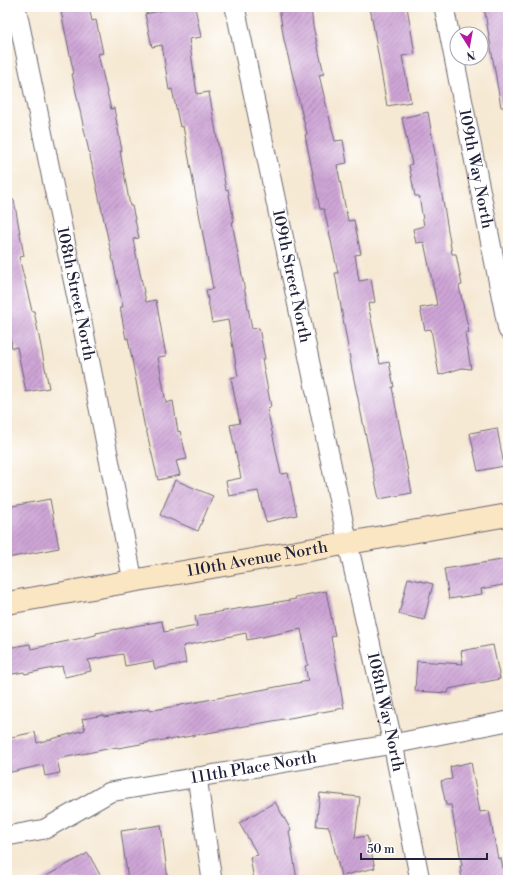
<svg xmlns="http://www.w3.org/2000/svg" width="515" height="887" font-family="'Libre Bodoni',serif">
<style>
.building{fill:url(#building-hatch)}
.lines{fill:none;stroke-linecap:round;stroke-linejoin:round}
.street-casing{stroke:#6c6871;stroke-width:21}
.secondary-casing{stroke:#6c6871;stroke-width:24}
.street{stroke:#fff;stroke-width:19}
.secondary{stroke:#fbe6c4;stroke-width:22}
.labels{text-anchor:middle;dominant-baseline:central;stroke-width:4;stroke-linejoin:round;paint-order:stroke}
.street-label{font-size:16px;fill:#22223b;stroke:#fff}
</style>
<defs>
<pattern id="building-hatch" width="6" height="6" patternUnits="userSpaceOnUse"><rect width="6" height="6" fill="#cea5d6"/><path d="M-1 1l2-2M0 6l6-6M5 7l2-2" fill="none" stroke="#a786af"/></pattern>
</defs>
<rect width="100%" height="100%" fill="#fff"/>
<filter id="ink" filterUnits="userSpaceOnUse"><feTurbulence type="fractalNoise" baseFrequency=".025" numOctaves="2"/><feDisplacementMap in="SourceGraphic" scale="8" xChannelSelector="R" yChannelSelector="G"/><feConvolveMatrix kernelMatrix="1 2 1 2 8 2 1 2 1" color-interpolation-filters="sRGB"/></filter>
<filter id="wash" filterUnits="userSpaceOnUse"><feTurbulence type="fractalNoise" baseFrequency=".012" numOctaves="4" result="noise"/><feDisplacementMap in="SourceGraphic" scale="16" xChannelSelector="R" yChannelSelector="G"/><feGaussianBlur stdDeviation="0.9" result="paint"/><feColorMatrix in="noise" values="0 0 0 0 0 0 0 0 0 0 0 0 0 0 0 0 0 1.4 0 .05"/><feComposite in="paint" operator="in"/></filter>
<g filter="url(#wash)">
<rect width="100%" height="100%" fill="#f6e9d4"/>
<g id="blocks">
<g class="building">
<path d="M 60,7 L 89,7 L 92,21 L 96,20 L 103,53 L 98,54 L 111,109 L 114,108 L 122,151 L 120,151 L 130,206 L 132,206 L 139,238 L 133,239 L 146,302 L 156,300 L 166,356 L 158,357 L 166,403 L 173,401 L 178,432 L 180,431 L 187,459 L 176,461 L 180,475 L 158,480 L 146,429 L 145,429 L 128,338 L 126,339 L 120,307 L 123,307 L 72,74 L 74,74 Z"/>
<path d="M 178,7 L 195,7 L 201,37 L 189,39 L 197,94 L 209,92 L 226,190 L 228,189 L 234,222 L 232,222 L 252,329 L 259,328 L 265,359 L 262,359 L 271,407 L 267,408 L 281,474 L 288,473 L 297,515 L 266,522 L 258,491 L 229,496 L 226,481 L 241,478 L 230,425 L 240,423 L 231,378 L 238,376 L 228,320 L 212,323 L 206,290 L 213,289 L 183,126 L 180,127 L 172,89 L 169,90 L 162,45 L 152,47 L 145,14 Z"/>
<path d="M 279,7 L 311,7 L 313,26 L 324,74 L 319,75 L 335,141 L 343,140 L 347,163 L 337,165 L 348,221 L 354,220 L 361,254 L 355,255 L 359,281 L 371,279 L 375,302 L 368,304 L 380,364 L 389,362 L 394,387 L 392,387 L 412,493 L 379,499 L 352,370 L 335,273 L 338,273 L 324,209 L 320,209 L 305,135 L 307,134 L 284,40 Z"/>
<path d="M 370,7 L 407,7 L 415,54 L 402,56 L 411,102 L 387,106 Z"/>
<path d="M 484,7 L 508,7 L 508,107 L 501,107 Z"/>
<path d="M 428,112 L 452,254 L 456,254 L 462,285 L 459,286 L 469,332 L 465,333 L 471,369 L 462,368 L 439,375 L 431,329 L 425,330 L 420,308 L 437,305 L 424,242 L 416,243 L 413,229 L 424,226 L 419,196 L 415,196 L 409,165 L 412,164 L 402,118 Z"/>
<path d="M 14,200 L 24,256 L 19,257 L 32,311 L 34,311 L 49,388 L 26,392 L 17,347 L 12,348 L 7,322 L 7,201 Z"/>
<path d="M 497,428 L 504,466 L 478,471 L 470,433 Z"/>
<path d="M 175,480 L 213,496 L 198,531 L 160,515 Z"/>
<path d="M 50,499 L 59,548 L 7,558 L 7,507 Z"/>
<path d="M 508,559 L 508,584 L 481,589 L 482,594 L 449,599 L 444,569 Z"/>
<path d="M 408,578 L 433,584 L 424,620 L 399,614 Z"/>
<path d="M 326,591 L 335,636 L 331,637 L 344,708 L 169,740 L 169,739 L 118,748 L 117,747 L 57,759 L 60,773 L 45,776 L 43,765 L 7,773 L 7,738 L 35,732 L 37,743 L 85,730 L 82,719 L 104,715 L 104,717 L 149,709 L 149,711 L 308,681 L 305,666 L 308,665 L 301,629 L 247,640 L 246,633 L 183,646 L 186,663 L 155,669 L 153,661 L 125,666 L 123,654 L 88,660 L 91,671 L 65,677 L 62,666 L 25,674 L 24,672 L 7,675 L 7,648 L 30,644 L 31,649 L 96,635 L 96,633 L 162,621 L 164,632 L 197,626 L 195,616 L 296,599 L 295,597 Z"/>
<path d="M 493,645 L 500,679 L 449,689 L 448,693 L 415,691 L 417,661 L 463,664 L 461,651 Z"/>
<path d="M 471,762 L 480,812 L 489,811 L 498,859 L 501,858 L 505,880 L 462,880 L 460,866 L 462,866 L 451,805 L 446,805 L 441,781 L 452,779 L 450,767 Z"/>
<path d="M 320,793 L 360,797 L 355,838 L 367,836 L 375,868 L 341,876 L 329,827 L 316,826 Z"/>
<path d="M 275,802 L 291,830 L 289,831 L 297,880 L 254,880 L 250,857 L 258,855 L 239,823 Z"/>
<path d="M 161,825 L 168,880 L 128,880 L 121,831 Z"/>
<path d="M 88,853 L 103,880 L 39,880 Z"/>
</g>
</g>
</g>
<g filter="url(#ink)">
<use href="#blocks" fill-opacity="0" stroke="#6c6871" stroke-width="1"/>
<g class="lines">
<g class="street-casing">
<g id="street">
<path id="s1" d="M 16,7 L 82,322 L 133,581"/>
<path id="s2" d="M 235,7 L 348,544 L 393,744 L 420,880"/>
<path id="s3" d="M 444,7 L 508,330"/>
<path d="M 197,777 L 212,880"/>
<path id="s4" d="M 7,836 L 45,829 L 110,792 L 393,744 L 508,721"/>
</g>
</g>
<g class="secondary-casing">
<g id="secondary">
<path id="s5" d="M 7,603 L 508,515"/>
</g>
</g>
<use href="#street" class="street"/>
<use href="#secondary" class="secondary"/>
</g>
</g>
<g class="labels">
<g class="street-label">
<text stroke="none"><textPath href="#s3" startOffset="165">109th Way North</textPath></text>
<text stroke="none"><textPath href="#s2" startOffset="275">109th Street North</textPath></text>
<text stroke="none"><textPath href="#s1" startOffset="293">108th Street North</textPath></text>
<text stroke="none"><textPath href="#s5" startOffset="254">110th Avenue North</textPath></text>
<text stroke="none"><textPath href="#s2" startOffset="721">108th Way North</textPath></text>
<text stroke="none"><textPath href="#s4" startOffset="259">111th Place North</textPath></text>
</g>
</g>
<rect width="515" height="887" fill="none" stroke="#fff" stroke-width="24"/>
<g transform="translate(469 46) rotate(169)"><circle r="19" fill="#ffffff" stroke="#a7a7b1"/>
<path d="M0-3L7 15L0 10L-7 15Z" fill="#b5179e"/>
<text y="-6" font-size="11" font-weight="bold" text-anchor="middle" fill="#22223b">N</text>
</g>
<path d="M361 853v6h126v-6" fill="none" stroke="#22223b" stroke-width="2"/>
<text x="367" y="853" font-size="12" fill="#22223b" stroke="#ffffff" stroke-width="3" paint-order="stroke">50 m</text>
</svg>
